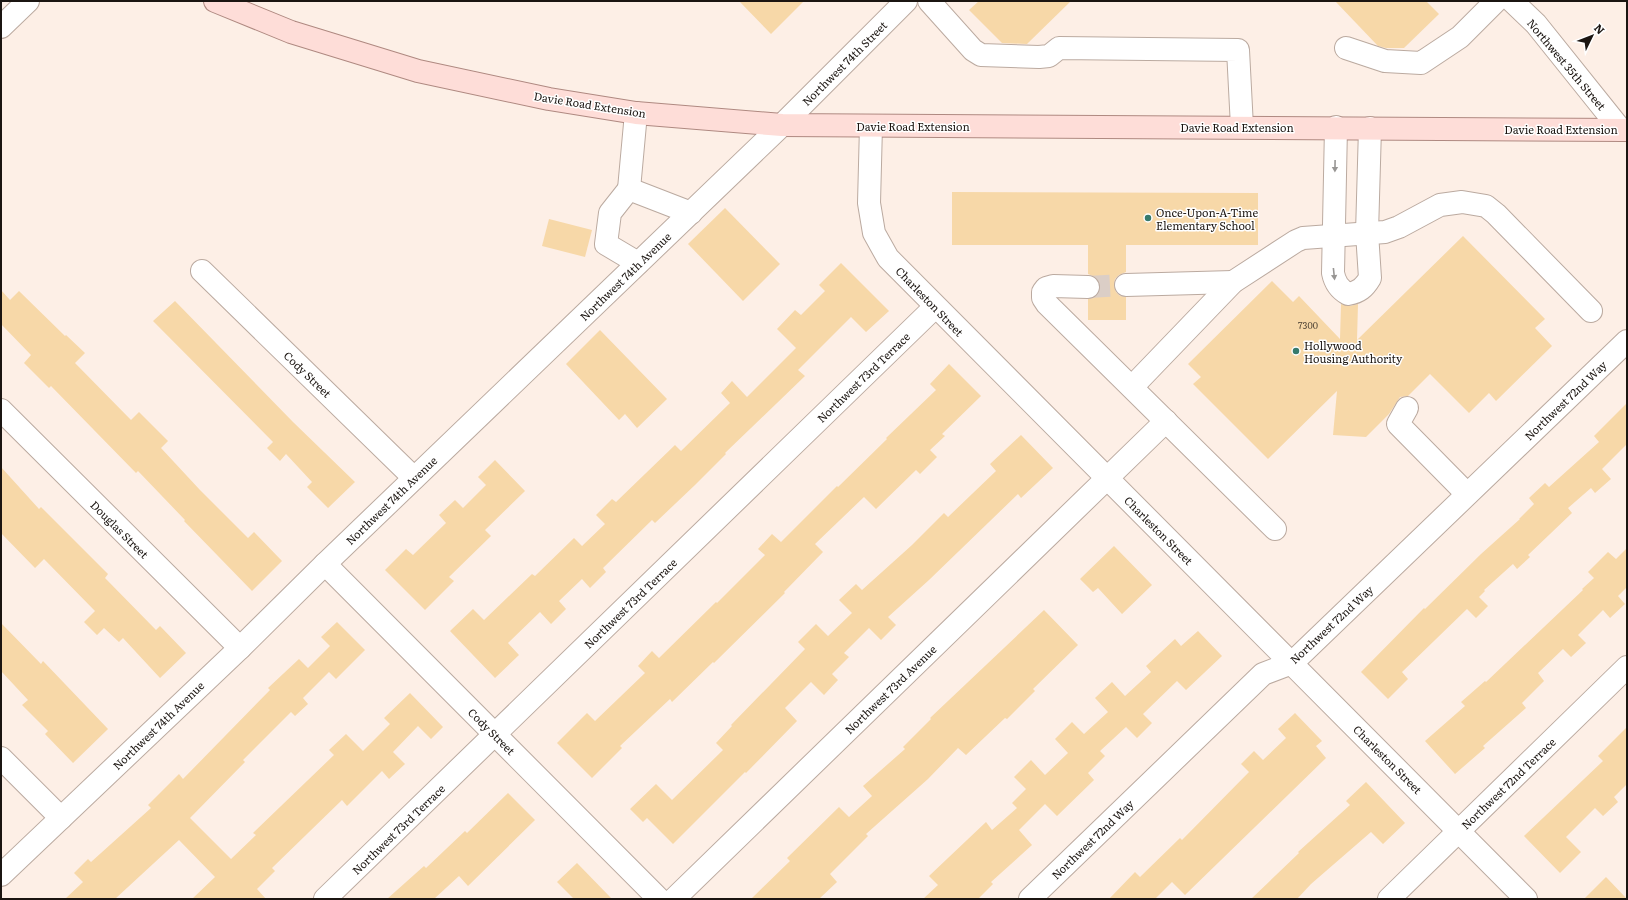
<svg xmlns="http://www.w3.org/2000/svg" width="1628" height="900" font-family="Literata,serif">
<style>
.building{fill:#f7d8a8}
.lines{fill:none;stroke-linecap:round;stroke-linejoin:round}
.minor-tunnel{stroke:#dbcec6;stroke-width:22;stroke-dasharray:22 11;stroke-linecap:butt}
.minor-casing{stroke:#bbaaa0;stroke-width:24}
.major-casing{stroke:#af8981;stroke-width:24}
.minor{stroke:#fff;stroke-width:22}
.major{stroke:#feddd8;stroke-width:22}
.oneway{fill:#989694}
.poi-dot{fill:#367a6c;stroke:#fff;stroke-width:1.5}
.labels{text-anchor:middle;dominant-baseline:central;stroke-width:3;stroke-linejoin:round;paint-order:stroke}
.number-label{font-size:9px;fill:#524637}
.street-label{font-size:11px;fill:#1b1511;stroke:#fff}
.poi-label{font-size:11px;fill:#1b1511;stroke:#fff;text-anchor:start}
</style>
<rect width="100%" height="100%" fill="#fdefe6"/>
<g class="building">
<path d="M 739,1 L 804,1 L 771,34 Z"/>
<path d="M 979,1 L 1071,1 L 1027,44 L 1002,43 L 969,10 Z"/>
<path d="M 1335,1 L 1426,1 L 1439,14 L 1404,48 L 1386,48 L 1378,46 Z"/>
<path d="M 952,192 L 1258,193 L 1258,245 L 1126,245 L 1126,272 L 1119,275 L 1115,279 L 1114,285 L 1116,292 L 1120,296 L 1126,297 L 1126,320 L 1088,320 L 1088,299 L 1094,298 L 1098,294 L 1100,287 L 1099,281 L 1095,277 L 1088,274 L 1088,245 L 952,245 Z"/>
<path d="M 725,208 L 780,264 L 743,301 L 688,244 Z"/>
<path d="M 549,219 L 592,230 L 585,257 L 542,246 Z"/>
<path d="M 1463,236 L 1545,319 L 1535,328 L 1552,346 L 1496,401 L 1489,393 L 1469,413 L 1430,374 L 1408,396 L 1400,397 L 1389,414 L 1366,437 L 1333,435 L 1337,391 L 1268,459 L 1193,384 L 1201,377 L 1188,364 L 1272,281 L 1293,302 L 1299,296 L 1340,339 L 1341,304 L 1350,306 L 1358,304 L 1357,340 Z"/>
<path d="M 841,263 L 889,311 L 866,332 L 851,317 L 798,370 L 805,376 L 725,453 L 726,454 L 695,485 L 655,523 L 652,520 L 603,568 L 606,572 L 590,588 L 582,579 L 559,601 L 566,609 L 551,624 L 540,612 L 508,643 L 519,655 L 495,678 L 450,631 L 473,609 L 484,620 L 532,574 L 535,576 L 574,538 L 582,546 L 605,524 L 596,515 L 612,499 L 616,502 L 675,445 L 681,451 L 730,403 L 721,393 L 732,381 L 747,397 L 796,348 L 777,329 L 795,310 L 801,315 L 825,291 L 819,285 Z"/>
<path d="M 1,290 L 10,300 L 19,291 L 65,336 L 66,335 L 85,353 L 75,363 L 131,420 L 139,412 L 168,441 L 161,448 L 200,490 L 248,538 L 254,532 L 282,561 L 252,591 L 184,521 L 185,520 L 138,471 L 136,473 L 51,386 L 49,388 L 24,363 L 31,355 L 1,324 Z"/>
<path d="M 175,301 L 293,422 L 355,482 L 328,508 L 307,487 L 312,482 L 286,454 L 280,461 L 267,448 L 273,442 L 153,321 Z"/>
<path d="M 600,330 L 667,399 L 637,428 L 625,414 L 619,420 L 566,364 Z"/>
<path d="M 949,364 L 981,396 L 942,434 L 945,436 L 930,450 L 937,457 L 920,474 L 916,470 L 876,509 L 864,497 L 815,544 L 823,552 L 784,592 L 785,593 L 714,663 L 713,662 L 672,702 L 670,699 L 620,746 L 622,748 L 592,778 L 557,743 L 587,713 L 595,721 L 645,673 L 638,666 L 652,651 L 659,658 L 716,602 L 717,603 L 765,555 L 758,549 L 772,534 L 781,542 L 837,486 L 838,487 L 887,439 L 886,438 L 936,390 L 930,384 Z"/>
<path d="M 1627,403 L 1627,444 L 1602,469 L 1611,479 L 1595,493 L 1591,488 L 1568,508 L 1572,513 L 1528,555 L 1530,557 L 1517,569 L 1513,564 L 1484,590 L 1485,591 L 1479,597 L 1488,606 L 1476,618 L 1467,609 L 1402,672 L 1408,679 L 1388,699 L 1361,672 L 1424,608 L 1425,609 L 1481,554 L 1520,519 L 1519,519 L 1534,504 L 1529,498 L 1545,483 L 1549,487 L 1599,442 L 1594,436 Z"/>
<path d="M 1021,435 L 1053,468 L 1021,498 L 1018,494 L 929,580 L 888,617 L 896,625 L 881,640 L 869,628 L 844,653 L 849,657 L 832,674 L 838,680 L 824,695 L 811,682 L 785,708 L 797,721 L 746,773 L 745,772 L 673,844 L 647,818 L 643,822 L 630,809 L 656,784 L 672,800 L 723,750 L 716,743 L 732,726 L 731,725 L 805,649 L 798,642 L 816,624 L 828,636 L 852,613 L 839,600 L 856,584 L 862,590 L 912,545 L 944,513 L 948,517 L 996,471 L 990,464 Z"/>
<path d="M 495,460 L 525,491 L 485,530 L 491,536 L 449,577 L 454,581 L 425,610 L 385,570 L 406,549 L 413,555 L 446,523 L 439,515 L 455,500 L 463,508 L 486,485 L 478,477 Z"/>
<path d="M 1,467 L 39,509 L 41,507 L 108,574 L 105,578 L 156,630 L 160,626 L 186,653 L 160,678 L 123,638 L 119,642 L 104,628 L 97,635 L 84,622 L 95,611 L 44,559 L 35,568 L 1,533 Z"/>
<path d="M 1114,546 L 1152,585 L 1122,614 L 1098,588 L 1093,592 L 1080,579 Z"/>
<path d="M 1627,548 L 1627,587 L 1618,596 L 1625,604 L 1610,618 L 1603,610 L 1578,635 L 1586,643 L 1571,657 L 1563,649 L 1538,673 L 1544,681 L 1522,703 L 1526,708 L 1483,746 L 1485,748 L 1455,774 L 1425,741 L 1465,706 L 1461,702 L 1485,681 L 1486,682 L 1583,590 L 1582,589 L 1594,578 L 1588,572 L 1608,552 L 1616,559 Z"/>
<path d="M 1044,610 L 1078,645 L 1033,689 L 1035,691 L 1007,719 L 1005,718 L 966,755 L 958,748 L 928,779 L 866,834 L 868,836 L 830,874 L 837,882 L 819,899 L 751,899 L 790,861 L 787,858 L 839,807 L 849,817 L 872,796 L 863,786 L 905,749 L 903,747 L 931,719 L 930,718 Z"/>
<path d="M 337,622 L 365,650 L 336,679 L 329,672 L 303,698 L 308,704 L 295,716 L 291,712 L 243,760 L 245,762 L 190,818 L 231,859 L 256,835 L 253,833 L 334,755 L 329,750 L 346,734 L 363,751 L 390,724 L 384,718 L 410,693 L 443,727 L 431,739 L 418,726 L 393,752 L 405,764 L 389,779 L 382,771 L 347,806 L 342,800 L 272,868 L 275,871 L 257,889 L 266,899 L 192,899 L 215,877 L 179,840 L 115,899 L 65,899 L 83,882 L 74,873 L 88,859 L 91,862 L 151,808 L 148,805 L 179,774 L 183,779 L 270,690 L 268,688 L 299,659 L 308,668 L 330,646 L 321,637 Z"/>
<path d="M 1,623 L 41,664 L 43,661 L 108,729 L 73,763 L 45,734 L 48,731 L 22,705 L 28,700 L 1,671 Z"/>
<path d="M 1198,631 L 1222,656 L 1186,690 L 1177,681 L 1143,714 L 1152,723 L 1137,738 L 1126,727 L 1100,751 L 1105,756 L 1088,773 L 1094,780 L 1057,816 L 1045,804 L 1019,830 L 1032,845 L 991,882 L 993,884 L 978,899 L 923,899 L 938,885 L 929,876 L 986,822 L 992,830 L 1017,808 L 1012,803 L 1026,789 L 1014,777 L 1031,760 L 1045,775 L 1068,753 L 1055,739 L 1072,722 L 1084,734 L 1108,712 L 1095,698 L 1112,682 L 1125,696 L 1151,672 L 1146,666 L 1175,639 L 1181,646 Z"/>
<path d="M 1295,713 L 1322,741 L 1316,746 L 1326,758 L 1185,895 L 1172,882 L 1155,899 L 1109,899 L 1135,872 L 1140,877 L 1180,838 L 1182,840 L 1249,772 L 1241,764 L 1254,751 L 1263,760 L 1286,738 L 1278,729 Z"/>
<path d="M 1627,727 L 1627,784 L 1614,797 L 1618,802 L 1603,816 L 1595,808 L 1566,837 L 1581,852 L 1560,873 L 1524,836 L 1603,761 L 1598,756 Z"/>
<path d="M 1366,782 L 1405,823 L 1383,844 L 1371,832 L 1311,884 L 1297,899 L 1251,899 L 1299,853 L 1298,852 L 1350,805 L 1346,801 Z"/>
<path d="M 508,793 L 535,820 L 468,886 L 459,876 L 434,899 L 387,899 L 424,866 L 426,868 L 465,831 L 467,833 Z"/>
<path d="M 577,863 L 612,899 L 574,899 L 557,882 Z"/>
<path d="M 1606,877 L 1627,899 L 1584,899 Z"/>
</g>
<g class="lines">
<path class="minor-tunnel" d="M 1088,287 L 1126,285"/>
<g class="minor-casing">
<g id="minor">
<path d="M 929,1 L 973,50 L 981,55 L 1039,57 L 1049,56 L 1059,48 L 1238,50 L 1242,127"/>
<path d="M 1512,1 L 1536,24 L 1621,130"/>
<path d="M 1,27 L 28,1"/>
<path d="M 1346,48 L 1385,61 L 1421,63 L 1460,37 L 1496,1"/>
<path d="M 871,126 L 869,203 L 874,233 L 888,258 L 1526,899"/>
<path d="M 1336,127 L 1333,273 C 1335,283 1339,289 1348,294 C 1359,292 1364,288 1370,278 L 1367,233 L 1370,128"/>
<path d="M 629,189 L 636,113"/>
<path d="M 638,263 L 606,244 L 610,213 L 629,189 L 691,213"/>
<path d="M 202,271 L 414,478"/>
<path d="M 1126,285 L 1233,282"/>
<path d="M 1088,287 L 1053,286 L 1046,288 L 1043,292 L 1043,298 L 1047,304 L 1275,529"/>
<path d="M 1132,387 L 1233,282 L 1296,241 L 1303,238 L 1385,232 L 1399,227 L 1440,205 L 1462,202 L 1486,206 L 1496,214 L 1591,311"/>
<path d="M 1407,408 L 1398,424 L 1467,494"/>
<path d="M 1,410 L 240,648"/>
<path d="M 325,564 L 659,899"/>
<path d="M 1,758 L 61,818"/>
<path d="M 1,875 L 240,648 L 325,564 L 782,125 L 906,1"/>
<path d="M 325,899 L 935,307"/>
<path d="M 674,899 L 1166,421"/>
<path d="M 1030,899 L 1263,674 L 1292,663 L 1627,341"/>
<path d="M 1389,899 L 1627,667"/>
</g>
</g>
<g class="major-casing">
<path id="major" d="M 215,1 L 291,32 L 418,71 L 549,99 L 636,113 L 782,125 L 1627,130"/>
</g>
<use href="#minor" class="minor"/>
<use href="#major" class="major"/>
</g>
<defs><path id="oneway-solid" d="M-6-.8H1V-3.2L6.5 0L1 3.2V.8H-6Z"/></defs>
<g class="oneway">
<use href="#oneway-solid" transform="translate(1335 166) rotate(91)"/>
<use href="#oneway-solid" transform="translate(1334 274) rotate(84)"/>
</g>
<g class="poi-dot">
<circle cx="1148" cy="218" r="4"/>
<circle cx="1296" cy="351" r="4"/>
</g>
<g class="labels">
<g class="number-label">
<text x="1308" y="325">7300</text>
</g>
<g class="street-label">
<text transform="translate(844 63) rotate(-45)">Northwest 74th Street</text>
<text transform="translate(1567 64) rotate(50)">Northwest 35th Street</text>
<text transform="translate(590 104) rotate(9)">Davie Road Extension</text>
<text x="913" y="126">Davie Road Extension</text>
<text x="1237" y="127">Davie Road Extension</text>
<text x="1561" y="129">Davie Road Extension</text>
<text transform="translate(625 276) rotate(-44)">Northwest 74th Avenue</text>
<text transform="translate(930 301) rotate(46)">Charleston Street</text>
<text transform="translate(308 374) rotate(44)">Cody Street</text>
<text transform="translate(863 377) rotate(-44)">Northwest 73rd Terrace</text>
<text transform="translate(1565 400) rotate(-44)">Northwest 72nd Way</text>
<text transform="translate(391 500) rotate(-44)">Northwest 74th Avenue</text>
<text transform="translate(120 529) rotate(45)">Douglas Street</text>
<text transform="translate(1159 530) rotate(45)">Charleston Street</text>
<text transform="translate(630 603) rotate(-44)">Northwest 73rd Terrace</text>
<text transform="translate(1331 624) rotate(-43)">Northwest 72nd Way</text>
<text transform="translate(890 689) rotate(-44)">Northwest 73rd Avenue</text>
<text transform="translate(158 725) rotate(-44)">Northwest 74th Avenue</text>
<text transform="translate(492 731) rotate(45)">Cody Street</text>
<text transform="translate(1388 759) rotate(45)">Charleston Street</text>
<text transform="translate(1508 783) rotate(-44)">Northwest 72nd Terrace</text>
<text transform="translate(398 829) rotate(-44)">Northwest 73rd Terrace</text>
<text transform="translate(1092 839) rotate(-44)">Northwest 72nd Way</text>
</g>
<g class="poi-label">
<text x="1156" y="212">Once-Upon-A-Time<tspan x="1156" dy="13">Elementary School</tspan></text>
<text x="1304" y="345">Hollywood<tspan x="1304" dy="13">Housing Authority</tspan></text>
</g>
</g>
<rect width="1628" height="900" fill="none" stroke="#1b1511" stroke-width="4"/>
<g transform="translate(1592 36) rotate(47)" stroke="#ffffff" stroke-width="3" paint-order="stroke">
<path d="M0-3L7 15L0 10L-7 15Z" fill="#1b1511"/>
<text y="-6" font-size="11" font-weight="bold" text-anchor="middle" fill="#1b1511">N</text>
</g>
</svg>
